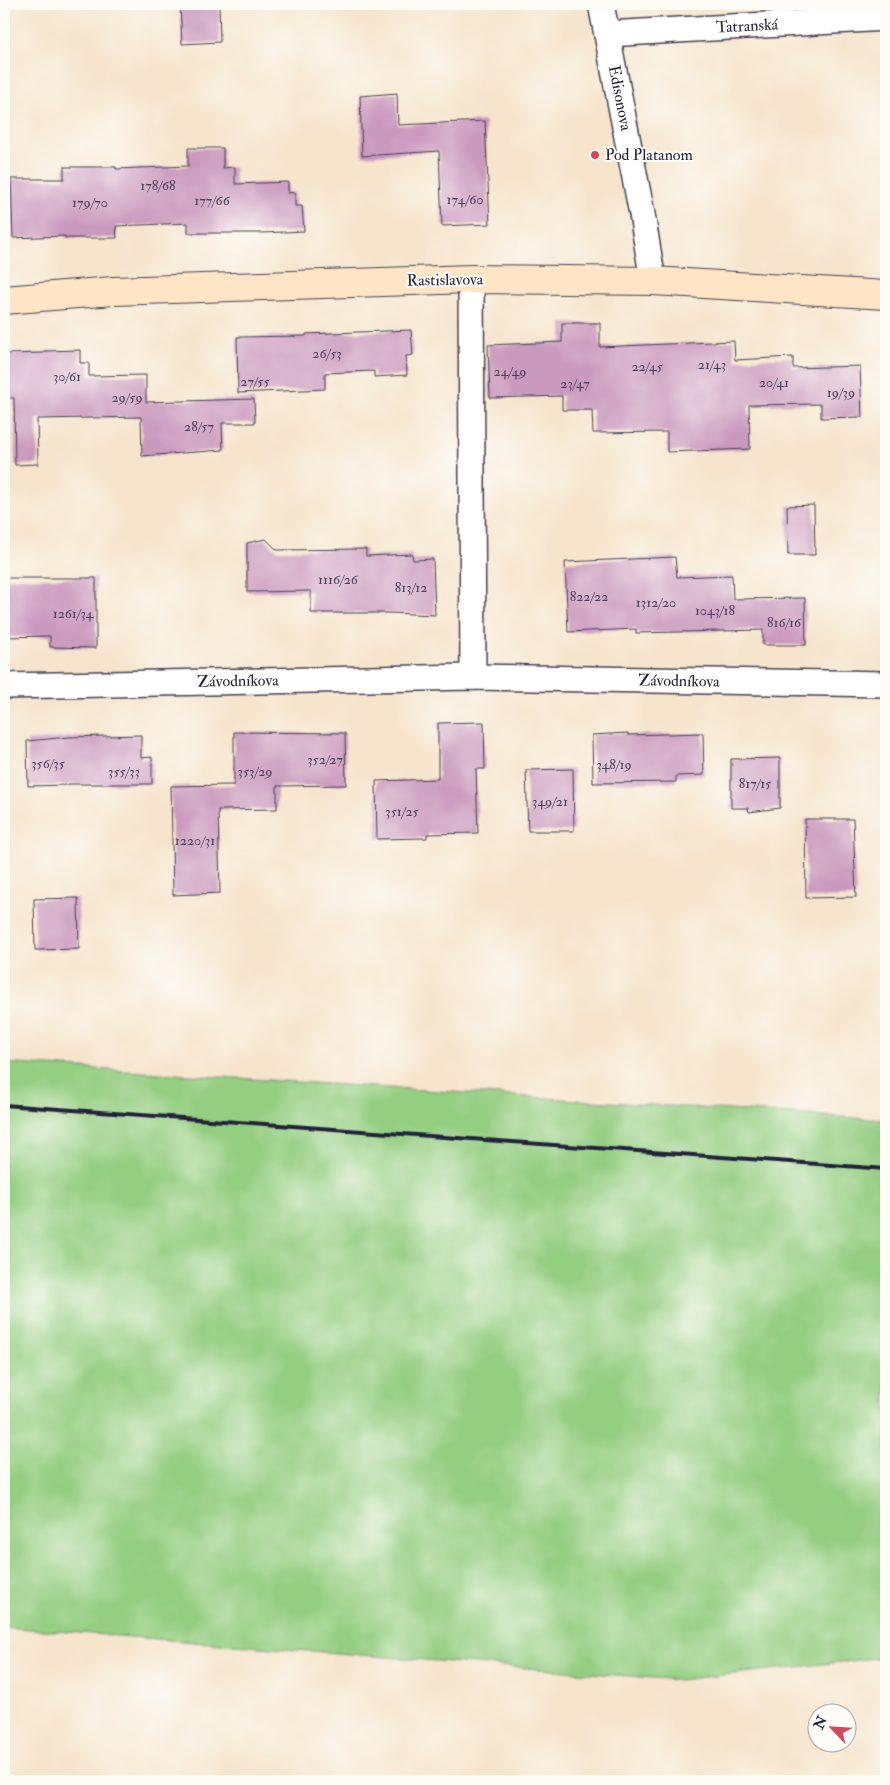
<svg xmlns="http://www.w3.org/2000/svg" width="890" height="1785" font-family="'IM FELL Double Pica',serif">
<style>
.green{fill:#94ce81;stroke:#5b785e}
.building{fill:#ca99be}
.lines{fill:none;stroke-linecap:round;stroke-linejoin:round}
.street-casing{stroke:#423f51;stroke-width:28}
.secondary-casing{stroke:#423f51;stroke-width:30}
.street{stroke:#fff;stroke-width:25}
.secondary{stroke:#fee5c5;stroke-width:28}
.rail{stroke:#22223b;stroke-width:4}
.poi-dot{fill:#d1495b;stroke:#fdfcf7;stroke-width:2}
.labels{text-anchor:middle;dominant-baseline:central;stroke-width:4;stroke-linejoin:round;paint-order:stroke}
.number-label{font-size:14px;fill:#4c405c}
.street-label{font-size:16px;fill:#22223b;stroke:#fdfcf7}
.poi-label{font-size:16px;fill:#22223b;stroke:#fdfcf7;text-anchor:start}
</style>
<rect width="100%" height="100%" fill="#fdfcf7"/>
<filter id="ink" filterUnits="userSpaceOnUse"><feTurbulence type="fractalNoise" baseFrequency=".02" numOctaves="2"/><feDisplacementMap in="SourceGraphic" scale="10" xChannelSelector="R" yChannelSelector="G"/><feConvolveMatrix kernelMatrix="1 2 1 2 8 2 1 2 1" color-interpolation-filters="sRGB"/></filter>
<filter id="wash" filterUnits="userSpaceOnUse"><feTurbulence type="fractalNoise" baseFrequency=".0096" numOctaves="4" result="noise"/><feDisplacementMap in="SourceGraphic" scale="20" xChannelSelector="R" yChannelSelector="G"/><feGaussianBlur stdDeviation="1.12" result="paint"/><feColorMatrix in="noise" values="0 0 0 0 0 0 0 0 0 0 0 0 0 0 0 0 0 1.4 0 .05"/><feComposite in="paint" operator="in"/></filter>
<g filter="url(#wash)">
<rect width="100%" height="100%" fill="#f6e4cc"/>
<path class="green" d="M 4,1063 L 886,1120 L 886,1657 L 679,1680 L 4,1627 Z"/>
<g id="blocks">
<g class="building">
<path d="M 180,4 L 219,4 L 220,42 L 182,44 Z"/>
<path d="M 397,93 L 398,125 L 485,121 L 490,224 L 442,226 L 439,151 L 362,156 L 360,96 Z"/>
<path d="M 188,148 L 223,148 L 223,168 L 235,167 L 235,184 L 288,182 L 288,193 L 295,192 L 295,206 L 302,206 L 304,231 L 262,233 L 188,233 L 188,223 L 116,226 L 117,238 L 65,238 L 65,236 L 13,238 L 11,179 L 64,179 L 64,167 L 116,167 L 116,169 L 188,166 Z"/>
<path d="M 562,323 L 600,323 L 600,347 L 734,341 L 735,360 L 793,357 L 793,368 L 860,366 L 862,417 L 821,418 L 821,404 L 749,405 L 750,449 L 667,452 L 667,432 L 593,433 L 592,410 L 562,410 L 562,396 L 490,398 L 488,345 L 562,342 Z"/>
<path d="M 411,330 L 413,355 L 406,356 L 407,375 L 374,377 L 374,371 L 325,373 L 325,389 L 238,393 L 237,337 L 306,336 L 306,334 Z"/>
<path d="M 80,350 L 80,363 L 89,363 L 89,376 L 146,375 L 146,402 L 254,399 L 255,423 L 222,423 L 223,450 L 142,456 L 141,417 L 37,419 L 38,464 L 15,465 L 14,398 L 4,398 L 4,354 L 44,353 L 44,351 Z"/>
<path d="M 814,505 L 815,555 L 788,555 L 787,506 Z"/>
<path d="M 266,539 L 277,550 L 366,549 L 366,556 L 412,554 L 413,560 L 433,559 L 435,615 L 389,613 L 311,613 L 311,591 L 247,592 L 247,543 Z"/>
<path d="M 675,557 L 677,577 L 732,575 L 733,599 L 805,598 L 806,645 L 763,645 L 763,630 L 636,633 L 636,629 L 568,632 L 565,562 Z"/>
<path d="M 4,578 L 96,578 L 96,648 L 50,647 L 50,636 L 4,637 Z"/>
<path d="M 484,722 L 485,769 L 476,769 L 478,833 L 427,834 L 427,838 L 377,839 L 376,781 L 438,779 L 438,723 Z"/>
<path d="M 234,732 L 345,733 L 346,785 L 277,786 L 277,809 L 218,810 L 220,893 L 173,895 L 171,786 L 234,785 Z"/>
<path d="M 628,733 L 628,735 L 703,733 L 704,775 L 676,776 L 676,782 L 593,783 L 592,735 Z"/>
<path d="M 141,735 L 141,758 L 152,757 L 152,784 L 68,784 L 68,785 L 28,786 L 27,741 L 69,737 Z"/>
<path d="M 780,758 L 780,808 L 749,812 L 748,808 L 731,808 L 731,759 Z"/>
<path d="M 573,769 L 574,831 L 528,831 L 526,770 Z"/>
<path d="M 805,819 L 853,819 L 856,897 L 806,898 Z"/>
<path d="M 78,898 L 79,949 L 35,950 L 34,899 Z"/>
</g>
</g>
</g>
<g filter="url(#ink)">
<use href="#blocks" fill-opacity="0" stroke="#423f51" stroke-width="1"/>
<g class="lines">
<g class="street-casing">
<g id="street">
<path d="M 601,4 L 642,214 L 653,281"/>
<path d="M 607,34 L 886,18"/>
<path d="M 471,279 L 473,677"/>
<path d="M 4,686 L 473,677 L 886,684"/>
</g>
</g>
<g class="secondary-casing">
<path id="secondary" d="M 4,300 L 113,291 L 471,279 L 653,281 L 886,295"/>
</g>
<use href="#street" class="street"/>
<use href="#secondary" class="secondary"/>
<path class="rail" d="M 4,1105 L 886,1169"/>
</g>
</g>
<circle class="poi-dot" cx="595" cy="155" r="5"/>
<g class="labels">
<g class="number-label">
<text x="158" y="185">178/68</text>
<text x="465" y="199">174/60</text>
<text x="212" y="200">177/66</text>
<text x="90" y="202">179/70</text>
<text x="327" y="353">26/53</text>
<text x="712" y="364">21/43</text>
<text x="647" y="366">22/45</text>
<text x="510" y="371">24/49</text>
<text x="67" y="376">30/61</text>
<text x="255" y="381">27/55</text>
<text x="774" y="382">20/41</text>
<text x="575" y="383">23/47</text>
<text x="841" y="392">19/39</text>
<text x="127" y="397">29/59</text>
<text x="199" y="426">28/57</text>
<text x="338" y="579">1116/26</text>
<text x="411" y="587">813/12</text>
<text x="589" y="596">822/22</text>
<text x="656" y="602">1312/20</text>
<text x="715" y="610">1043/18</text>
<text x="73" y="613">1261/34</text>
<text x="784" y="622">816/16</text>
<text x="325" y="759">352/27</text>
<text x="48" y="763">356/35</text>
<text x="614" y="764">348/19</text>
<text x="124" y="771">355/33</text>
<text x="255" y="771">353/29</text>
<text x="755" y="783">817/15</text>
<text x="550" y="801">349/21</text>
<text x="402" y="811">351/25</text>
<text x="195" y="840">1220/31</text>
</g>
<g class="street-label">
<text transform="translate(747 26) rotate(-3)">Tatranská</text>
<text transform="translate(620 98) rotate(79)">Edisonova</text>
<text transform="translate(445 280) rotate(-1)">Rastislavova</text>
<text transform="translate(238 681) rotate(-1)">Závodníkova</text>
<text transform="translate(679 681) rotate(1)">Závodníkova</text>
</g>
<g class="poi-label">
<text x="605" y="155">Pod Platanom</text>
</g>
</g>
<rect width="890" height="1785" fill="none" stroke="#fdfcf7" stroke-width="20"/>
<g transform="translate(832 1728) rotate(295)"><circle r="24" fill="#fdfcf7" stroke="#a5a5ac"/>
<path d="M0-4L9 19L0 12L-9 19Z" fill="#d1495b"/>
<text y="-8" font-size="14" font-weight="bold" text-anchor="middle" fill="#22223b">N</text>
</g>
</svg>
